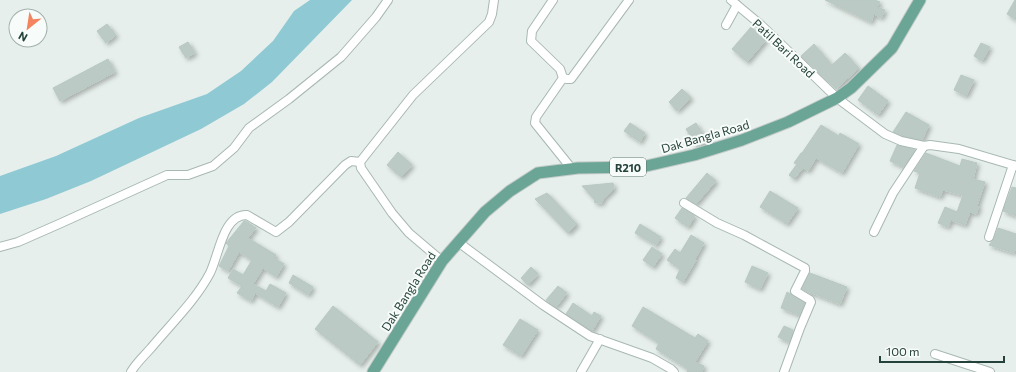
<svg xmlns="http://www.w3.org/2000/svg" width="1016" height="372" font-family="Commissioner,sans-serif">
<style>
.water{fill:#8ec9d4}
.building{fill:#bbcac4;stroke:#b8c9c2;filter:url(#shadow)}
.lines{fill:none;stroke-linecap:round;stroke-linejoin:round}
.minor-casing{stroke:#a8b8b2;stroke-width:10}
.major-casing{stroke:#c2cac8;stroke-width:13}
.minor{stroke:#fff;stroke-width:8}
.major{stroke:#6aa596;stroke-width:11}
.labels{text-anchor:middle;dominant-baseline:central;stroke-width:4;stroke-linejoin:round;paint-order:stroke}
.shield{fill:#f7fbf9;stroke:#637a73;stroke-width:1}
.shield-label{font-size:11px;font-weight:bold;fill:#24423a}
.street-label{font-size:12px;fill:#24423a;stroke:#f7fbf9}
</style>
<defs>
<filter id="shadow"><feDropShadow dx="2.5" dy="2.5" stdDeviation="2" flood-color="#0004"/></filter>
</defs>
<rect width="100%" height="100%" fill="#e6efeb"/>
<path class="water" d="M 310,0 L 352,0 L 272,82 L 244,104 L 201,129 L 91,181 L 46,199 L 0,214 L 0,176 L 56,156 L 139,118 L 207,94 L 241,71 L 273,41 L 294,11 Z"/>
<g class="building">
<path d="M 825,0 L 875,0 L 880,2 L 877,7 L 885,10 L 881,18 L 874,14 L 871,22 Z"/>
<path d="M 1015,0 L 1016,0 L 1016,20 L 1007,14 Z"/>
<path d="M 107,24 L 116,35 L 106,43 L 97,31 Z"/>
<path d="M 751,27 L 766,40 L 747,62 L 732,49 Z"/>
<path d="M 188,42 L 195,53 L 186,58 L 179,47 Z"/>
<path d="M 981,43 L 990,47 L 982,61 L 974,56 Z"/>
<path d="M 814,44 L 832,65 L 845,53 L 859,68 L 836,89 L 801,56 Z"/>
<path d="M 108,59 L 115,72 L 60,101 L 53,88 Z"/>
<path d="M 961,75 L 974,80 L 966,96 L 954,90 Z"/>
<path d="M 868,86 L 888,101 L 878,115 L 858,100 Z"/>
<path d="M 682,89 L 691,98 L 677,111 L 669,102 Z"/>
<path d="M 906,112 L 929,125 L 922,140 L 903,136 L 893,132 Z"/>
<path d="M 630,123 L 645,133 L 640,142 L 624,131 Z"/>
<path d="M 696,123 L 707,141 L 697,147 L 686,129 Z"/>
<path d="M 821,125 L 839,136 L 840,133 L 859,144 L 842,173 L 816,158 L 808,171 L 803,168 L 794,179 L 789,175 L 797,164 L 794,163 L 801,153 L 802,153 Z"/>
<path d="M 897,145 L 915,150 L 904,167 L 890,161 Z"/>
<path d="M 398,152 L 412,165 L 401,177 L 387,165 Z"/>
<path d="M 926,153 L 960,166 L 962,159 L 977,163 L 973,179 L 985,182 L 977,206 L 979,207 L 976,214 L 970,212 L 965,225 L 951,220 L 948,227 L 938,223 L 945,207 L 957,212 L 963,195 L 943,190 L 940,197 L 915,188 L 920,173 L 914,171 Z"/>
<path d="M 707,173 L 716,181 L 696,204 L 686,198 Z"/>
<path d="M 613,183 L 614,189 L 603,199 L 602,203 L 595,203 L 594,199 L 582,186 Z"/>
<path d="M 1012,187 L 1016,188 L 1016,216 L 1003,211 Z"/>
<path d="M 770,191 L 798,208 L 787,224 L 760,207 Z"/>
<path d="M 547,193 L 577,224 L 568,233 L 535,199 Z"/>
<path d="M 682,208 L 695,216 L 688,227 L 675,218 Z"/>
<path d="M 244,221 L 246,221 L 256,228 L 248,238 L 276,255 L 274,258 L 284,264 L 276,277 L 263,268 L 253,284 L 266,291 L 270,284 L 286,293 L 278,307 L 255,293 L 251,301 L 237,293 L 242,286 L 228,278 L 233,269 L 243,275 L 252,260 L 239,252 L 228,271 L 219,266 L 229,246 L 226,243 Z"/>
<path d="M 640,224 L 661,237 L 656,245 L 635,233 Z"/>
<path d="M 998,228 L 1016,234 L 1016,247 L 1014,253 L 989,245 L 994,239 Z"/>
<path d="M 691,235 L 704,243 L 695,259 L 696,260 L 683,282 L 676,278 L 680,269 L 667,260 L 675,249 L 680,253 Z"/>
<path d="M 652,247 L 662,254 L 653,267 L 643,260 Z"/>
<path d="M 752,266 L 768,273 L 760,289 L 745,282 Z"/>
<path d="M 531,267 L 538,274 L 528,285 L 521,278 Z"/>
<path d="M 810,273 L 847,287 L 840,304 L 812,293 L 811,294 L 802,289 Z"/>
<path d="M 293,275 L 313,287 L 308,295 L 289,283 Z"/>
<path d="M 558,286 L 567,293 L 556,307 L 546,300 Z"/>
<path d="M 787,292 L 805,303 L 799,315 L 781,308 Z"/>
<path d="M 573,303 L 592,316 L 594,312 L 601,316 L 592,331 L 566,314 Z"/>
<path d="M 333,306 L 378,342 L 360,365 L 315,329 Z"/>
<path d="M 643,307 L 695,338 L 698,334 L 708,341 L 695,362 L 704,366 L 702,372 L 687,372 L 688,369 L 656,349 L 659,343 L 632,326 Z"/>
<path d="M 520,319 L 538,330 L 521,356 L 503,345 Z"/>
<path d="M 784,326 L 793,330 L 789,342 L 778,337 Z"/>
</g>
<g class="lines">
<g class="minor-casing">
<g id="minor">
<path d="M 553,0 L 532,31 L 531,41 L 560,69 L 563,78 L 536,117 L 535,123 L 572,169"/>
<path d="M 731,0 L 761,25 L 837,98 L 885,134 L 901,141 L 924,146 L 930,145 L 959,149 L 1016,166"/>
<path d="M 726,25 L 737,5"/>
<path d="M 563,78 L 567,79 L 571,79 L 629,0"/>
<path d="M 684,203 L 717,223 L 744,235 L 805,268 L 805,271 L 795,291 L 810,300 L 811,302 L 800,328 L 784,372"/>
<path d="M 874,232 L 893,193 L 924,146"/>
<path d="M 989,237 L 1013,165"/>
<path d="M 458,242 L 543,305 L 590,336 L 652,358 L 671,369 L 674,372"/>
<path d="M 0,247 L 18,242 L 59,224 L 167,175 L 188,175 L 213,166 L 234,148 L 249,128 L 289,99 L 341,57 L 376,17 L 388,0"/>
<path d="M 442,261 L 409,233 L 392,213 L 361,168 L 360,162 L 413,95 L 489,22 L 492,14 L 494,0"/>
<path d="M 935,354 L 990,372"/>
<path d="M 131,372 C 136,363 144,356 151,348 C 170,325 196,300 210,273 C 219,255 223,214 247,215 L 276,232 L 289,222 L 345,165 L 351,161 L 360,162"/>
<path d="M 581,372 L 600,339"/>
</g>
</g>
<g class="major-casing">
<path id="major" d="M 373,372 L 442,261 L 485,212 L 510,191 L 538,173 L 578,168 L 642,167 L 694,155 L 742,140 L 788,122 L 837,98 L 851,88 L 892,48 L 920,0"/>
</g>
<use href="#minor" class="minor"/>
<use href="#major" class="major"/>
</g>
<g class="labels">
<rect class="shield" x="610" y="158" width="36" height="18" rx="3"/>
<g class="shield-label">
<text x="628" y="167">R210</text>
</g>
<g class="street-label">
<text transform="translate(784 48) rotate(43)">Patil Bari Road</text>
<text transform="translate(705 136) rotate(-16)">Dak Bangla Road</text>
<text transform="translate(408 291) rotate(-58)">Dak Bangla Road</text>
</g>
</g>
<g transform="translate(28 28) rotate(210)"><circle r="19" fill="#f7fbf9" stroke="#a3b1ad"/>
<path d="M0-3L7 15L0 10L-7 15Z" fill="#f4845f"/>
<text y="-6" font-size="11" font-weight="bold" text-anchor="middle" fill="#24423a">N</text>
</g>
<path d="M880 356v6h124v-6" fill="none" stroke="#24423a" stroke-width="2"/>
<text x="886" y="356" font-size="12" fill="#24423a" stroke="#f7fbf9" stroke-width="3" paint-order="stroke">100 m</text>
</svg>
